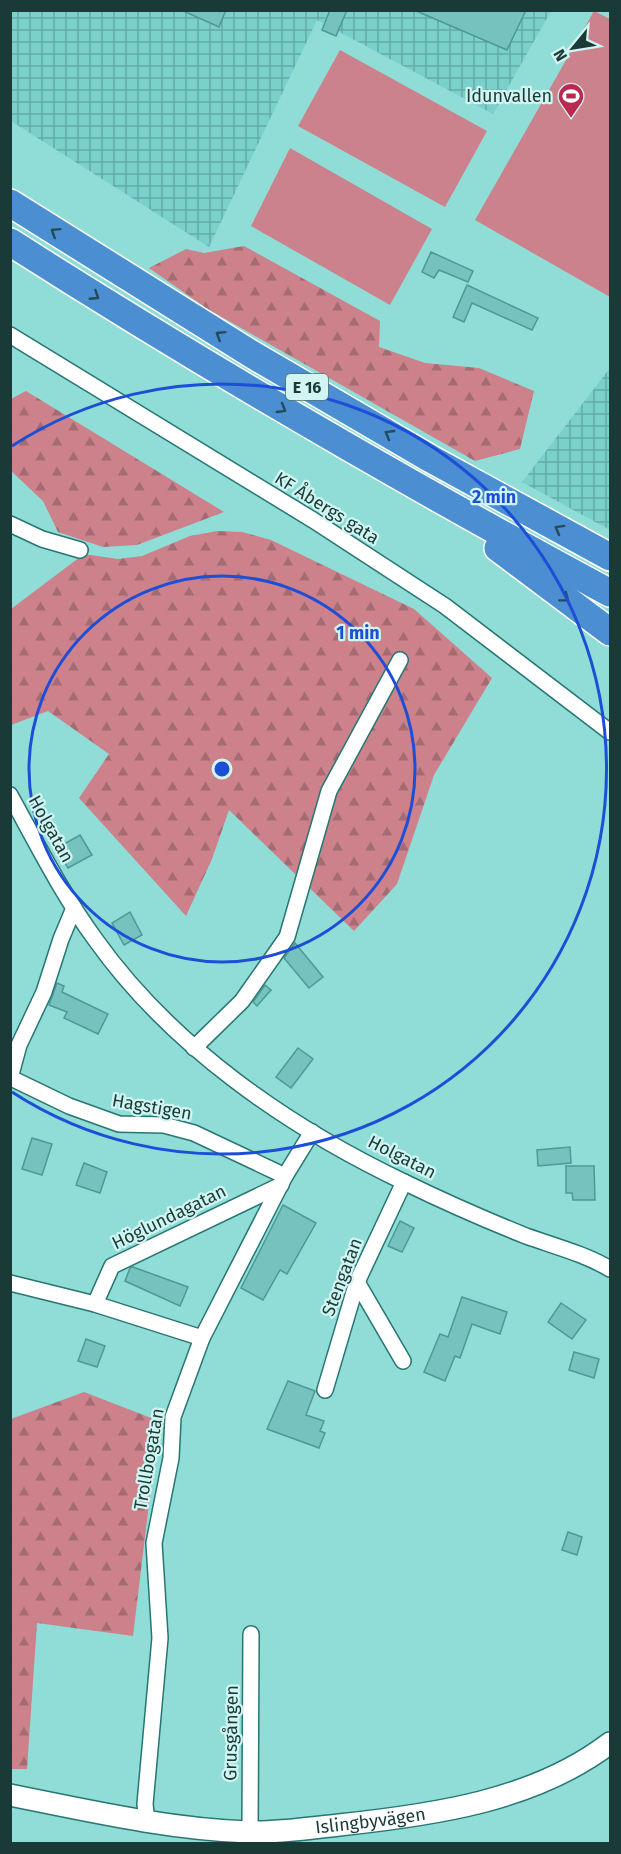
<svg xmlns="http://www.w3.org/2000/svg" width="621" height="1854" font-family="'Fira Sans',sans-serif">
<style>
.industrial{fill:url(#industrial-grid)}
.forest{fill:url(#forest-firs)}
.pitch{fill:#cb828c}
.building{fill:#76c2be;stroke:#4d9995;stroke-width:1.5}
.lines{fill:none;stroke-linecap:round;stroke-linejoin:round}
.street-casing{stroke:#267672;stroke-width:18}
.secondary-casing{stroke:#267672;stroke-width:24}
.highway-casing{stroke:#fff;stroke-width:30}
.street{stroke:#fff;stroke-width:15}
.secondary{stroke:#fff;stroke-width:21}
.highway{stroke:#4b8ed2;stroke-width:27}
.oneway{stroke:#244b57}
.ring{fill:none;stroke:#1d4ed8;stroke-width:3}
.labels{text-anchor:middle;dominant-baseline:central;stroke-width:4.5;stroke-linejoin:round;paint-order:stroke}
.shield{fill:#d1f5f2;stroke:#517270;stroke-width:1.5}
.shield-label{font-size:16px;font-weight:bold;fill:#1a3a38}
.poi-label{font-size:18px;fill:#1a3a38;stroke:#d1f5f2;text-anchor:end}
.street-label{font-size:18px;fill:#1a3a38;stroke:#d1f5f2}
.centre{fill:#1d4ed8;stroke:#d1f5f2;stroke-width:3}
.ring-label{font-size:18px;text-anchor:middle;font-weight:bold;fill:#1d4ed8;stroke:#d1f5f2;stroke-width:4.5;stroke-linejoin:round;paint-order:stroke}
</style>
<defs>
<pattern id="industrial-grid" width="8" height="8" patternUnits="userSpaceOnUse" patternTransform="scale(1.5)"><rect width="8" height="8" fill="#7ad1cc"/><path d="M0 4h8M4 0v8" fill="none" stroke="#63aba7"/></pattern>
<pattern id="forest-firs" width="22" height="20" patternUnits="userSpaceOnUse" patternTransform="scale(1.5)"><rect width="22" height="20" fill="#cc818b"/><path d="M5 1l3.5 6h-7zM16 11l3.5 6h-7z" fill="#a56b73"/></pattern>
</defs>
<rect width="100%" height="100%" fill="#90dcd7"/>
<g class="industrial">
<path d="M 10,11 L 551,11 L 493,114 L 317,20 L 209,247 L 11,121 Z"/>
<path d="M 610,368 L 610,530 L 522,482 Z"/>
</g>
<g class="forest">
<path d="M 244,246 L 380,321 L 379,347 L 425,363 L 479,368 L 534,391 L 520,449 L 475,461 L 206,308 L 149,268 L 186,249 L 204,253 Z"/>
<path d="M 26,391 L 224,512 L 137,545 L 103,547 L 58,532 L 43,501 L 11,471 L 11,399 Z"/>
<path d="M 217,531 L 242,532 L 271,540 L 414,609 L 492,678 L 434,775 L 397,884 L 354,931 L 229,810 L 212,859 L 186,916 L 79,798 L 109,754 L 48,711 L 11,725 L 11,609 L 84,554 L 118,559 L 142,556 L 190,536 Z"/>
<path d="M 84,1392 L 159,1421 L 133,1636 L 37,1623 L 27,1769 L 11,1769 L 11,1419 Z"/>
</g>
<g class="pitch">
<path d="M 594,11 L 610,19 L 610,297 L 475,220 Z"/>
<path d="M 340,50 L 487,131 L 445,207 L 298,126 Z"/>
<path d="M 290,148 L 432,229 L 390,305 L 251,226 Z"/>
</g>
<g class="building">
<path d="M 181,10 L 226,10 L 219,27 Z"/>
<path d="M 330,10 L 347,10 L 336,36 L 322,30 Z"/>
<path d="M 414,10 L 526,10 L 507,50 Z"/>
<path d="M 431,252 L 473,271 L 468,282 L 439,270 L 434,278 L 422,272 Z"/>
<path d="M 467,285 L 538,318 L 532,330 L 472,303 L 464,322 L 453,317 Z"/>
<path d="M 80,835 L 92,855 L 68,868 L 57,848 Z"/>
<path d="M 130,912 L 142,935 L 124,945 L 112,923 Z"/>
<path d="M 295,943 L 323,977 L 309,988 L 284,958 Z"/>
<path d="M 57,983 L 64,986 L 62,992 L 108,1014 L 98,1034 L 64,1018 L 67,1012 L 49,1005 Z"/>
<path d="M 265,985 L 271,990 L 257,1006 L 253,1002 Z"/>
<path d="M 298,1048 L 313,1059 L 291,1088 L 276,1077 Z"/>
<path d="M 32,1138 L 52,1144 L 42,1175 L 22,1169 Z"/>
<path d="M 570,1147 L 571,1163 L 538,1166 L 537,1150 Z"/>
<path d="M 84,1163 L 107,1172 L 100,1193 L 76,1185 Z"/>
<path d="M 566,1166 L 594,1166 L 595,1200 L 573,1200 L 572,1193 L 566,1193 Z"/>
<path d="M 283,1205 L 316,1223 L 287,1274 L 280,1270 L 263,1300 L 241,1288 Z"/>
<path d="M 400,1221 L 414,1228 L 402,1252 L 388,1246 Z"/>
<path d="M 133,1267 L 188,1287 L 180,1306 L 125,1281 L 130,1268 Z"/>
<path d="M 462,1297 L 507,1312 L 500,1334 L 472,1324 L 460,1358 L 455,1356 L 445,1381 L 424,1372 L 440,1334 L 448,1337 Z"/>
<path d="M 561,1303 L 586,1320 L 572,1339 L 548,1322 Z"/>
<path d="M 86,1339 L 105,1346 L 97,1367 L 78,1361 Z"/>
<path d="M 574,1352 L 599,1359 L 594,1378 L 569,1370 Z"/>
<path d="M 288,1381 L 315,1391 L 306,1415 L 324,1421 L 320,1431 L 325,1433 L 319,1448 L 267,1429 Z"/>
<path d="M 568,1532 L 582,1537 L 577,1555 L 562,1550 Z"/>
</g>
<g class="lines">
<g class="street-casing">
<g id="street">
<path d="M 10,335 L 313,520 L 445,606 L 610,732"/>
<path d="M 10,524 L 42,539 L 80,550"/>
<path d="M 10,795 C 37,844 62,894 95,939 C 171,1046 288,1127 406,1183 C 445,1202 486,1220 526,1236 C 554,1246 585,1254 610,1269"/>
<path d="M 194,1048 L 242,1001 L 287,937 L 329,791 L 400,660"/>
<path d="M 10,1078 L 19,1045 L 44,992 L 61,939 L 74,908"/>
<path d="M 11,1078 L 69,1106 L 119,1124 L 164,1125 L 194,1133 L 285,1176"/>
<path d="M 357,1282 L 403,1361"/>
<path d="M 10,1283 L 95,1304 L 202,1338"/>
<path d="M 95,1304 L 112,1266 L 281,1185"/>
<path d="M 325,1390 L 357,1282 L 404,1182"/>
<path d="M 147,1822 L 145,1804 L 160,1638 L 154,1543 L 171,1458 L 173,1417 L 202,1338 L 285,1176 L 312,1132"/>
<path d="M 250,1832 L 251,1634"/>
</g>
</g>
<g class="secondary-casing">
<g id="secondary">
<path id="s1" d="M 10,1795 C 90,1811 168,1829 249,1832 C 278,1833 310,1828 339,1825 C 433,1815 534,1801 610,1743"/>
</g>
</g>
<g class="highway-casing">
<g id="highway">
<path d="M 10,203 L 253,355 L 431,459 L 610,557"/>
<path d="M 10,242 C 206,367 406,483 610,593"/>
<path d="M 498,548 L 610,632"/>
</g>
</g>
<use href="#street" class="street"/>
<use href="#secondary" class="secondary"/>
<use href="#highway" class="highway"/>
</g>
<defs><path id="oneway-chevron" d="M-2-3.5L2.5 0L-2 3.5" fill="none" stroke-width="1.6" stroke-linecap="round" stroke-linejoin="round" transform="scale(1.5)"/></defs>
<g class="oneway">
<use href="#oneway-chevron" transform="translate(55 232) rotate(-148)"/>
<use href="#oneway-chevron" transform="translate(95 296) rotate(33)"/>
<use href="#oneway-chevron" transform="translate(220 335) rotate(-148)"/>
<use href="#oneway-chevron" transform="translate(282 409) rotate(30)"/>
<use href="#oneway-chevron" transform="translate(389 434) rotate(-150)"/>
<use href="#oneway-chevron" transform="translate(559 529) rotate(-151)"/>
<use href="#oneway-chevron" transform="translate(565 598) rotate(37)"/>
</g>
<g class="ring">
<circle cx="222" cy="769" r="193"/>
<path d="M12 446A385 385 0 1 1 12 1092"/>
</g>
<defs>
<g id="stadium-pin" transform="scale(1.35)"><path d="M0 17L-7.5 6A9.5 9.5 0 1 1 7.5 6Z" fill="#ba2a50" stroke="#d1f5f2"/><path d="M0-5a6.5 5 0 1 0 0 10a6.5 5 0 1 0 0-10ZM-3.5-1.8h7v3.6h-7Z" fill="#fff"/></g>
</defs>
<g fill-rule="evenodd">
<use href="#stadium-pin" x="571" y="96"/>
</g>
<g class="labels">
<rect class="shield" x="286" y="374" width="42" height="26" rx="4.5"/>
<g class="shield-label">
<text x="307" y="387">E 16</text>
</g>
<g class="poi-label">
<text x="552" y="96">Idunvallen</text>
</g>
<g class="street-label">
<text transform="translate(327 508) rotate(32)">KF Åbergs gata</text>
<text transform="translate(51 829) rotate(61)">Holgatan</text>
<text transform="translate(152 1107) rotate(10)">Hagstigen</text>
<text transform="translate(402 1157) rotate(27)">Holgatan</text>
<text transform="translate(169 1217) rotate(-26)">Höglundagatan</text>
<text transform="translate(342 1277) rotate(-69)">Stengatan</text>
<text transform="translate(149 1459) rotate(-80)">Trollbogatan</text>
<text transform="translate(231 1733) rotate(-89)">Grusgången</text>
<text stroke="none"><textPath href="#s1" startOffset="364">Islingbyvägen</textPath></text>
</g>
</g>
<circle cx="222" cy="769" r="9" class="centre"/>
<g class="ring-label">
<text x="494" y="503">2 min</text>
<text x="358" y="639">1 min</text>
</g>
<rect width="621" height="1854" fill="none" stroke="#1a3a38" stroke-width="24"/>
<g transform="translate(573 48) rotate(240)" stroke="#d1f5f2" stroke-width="4.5" paint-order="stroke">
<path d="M0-4.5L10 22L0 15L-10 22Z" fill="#1a3a38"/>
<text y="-9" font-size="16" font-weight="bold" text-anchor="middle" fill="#1a3a38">N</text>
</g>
</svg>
